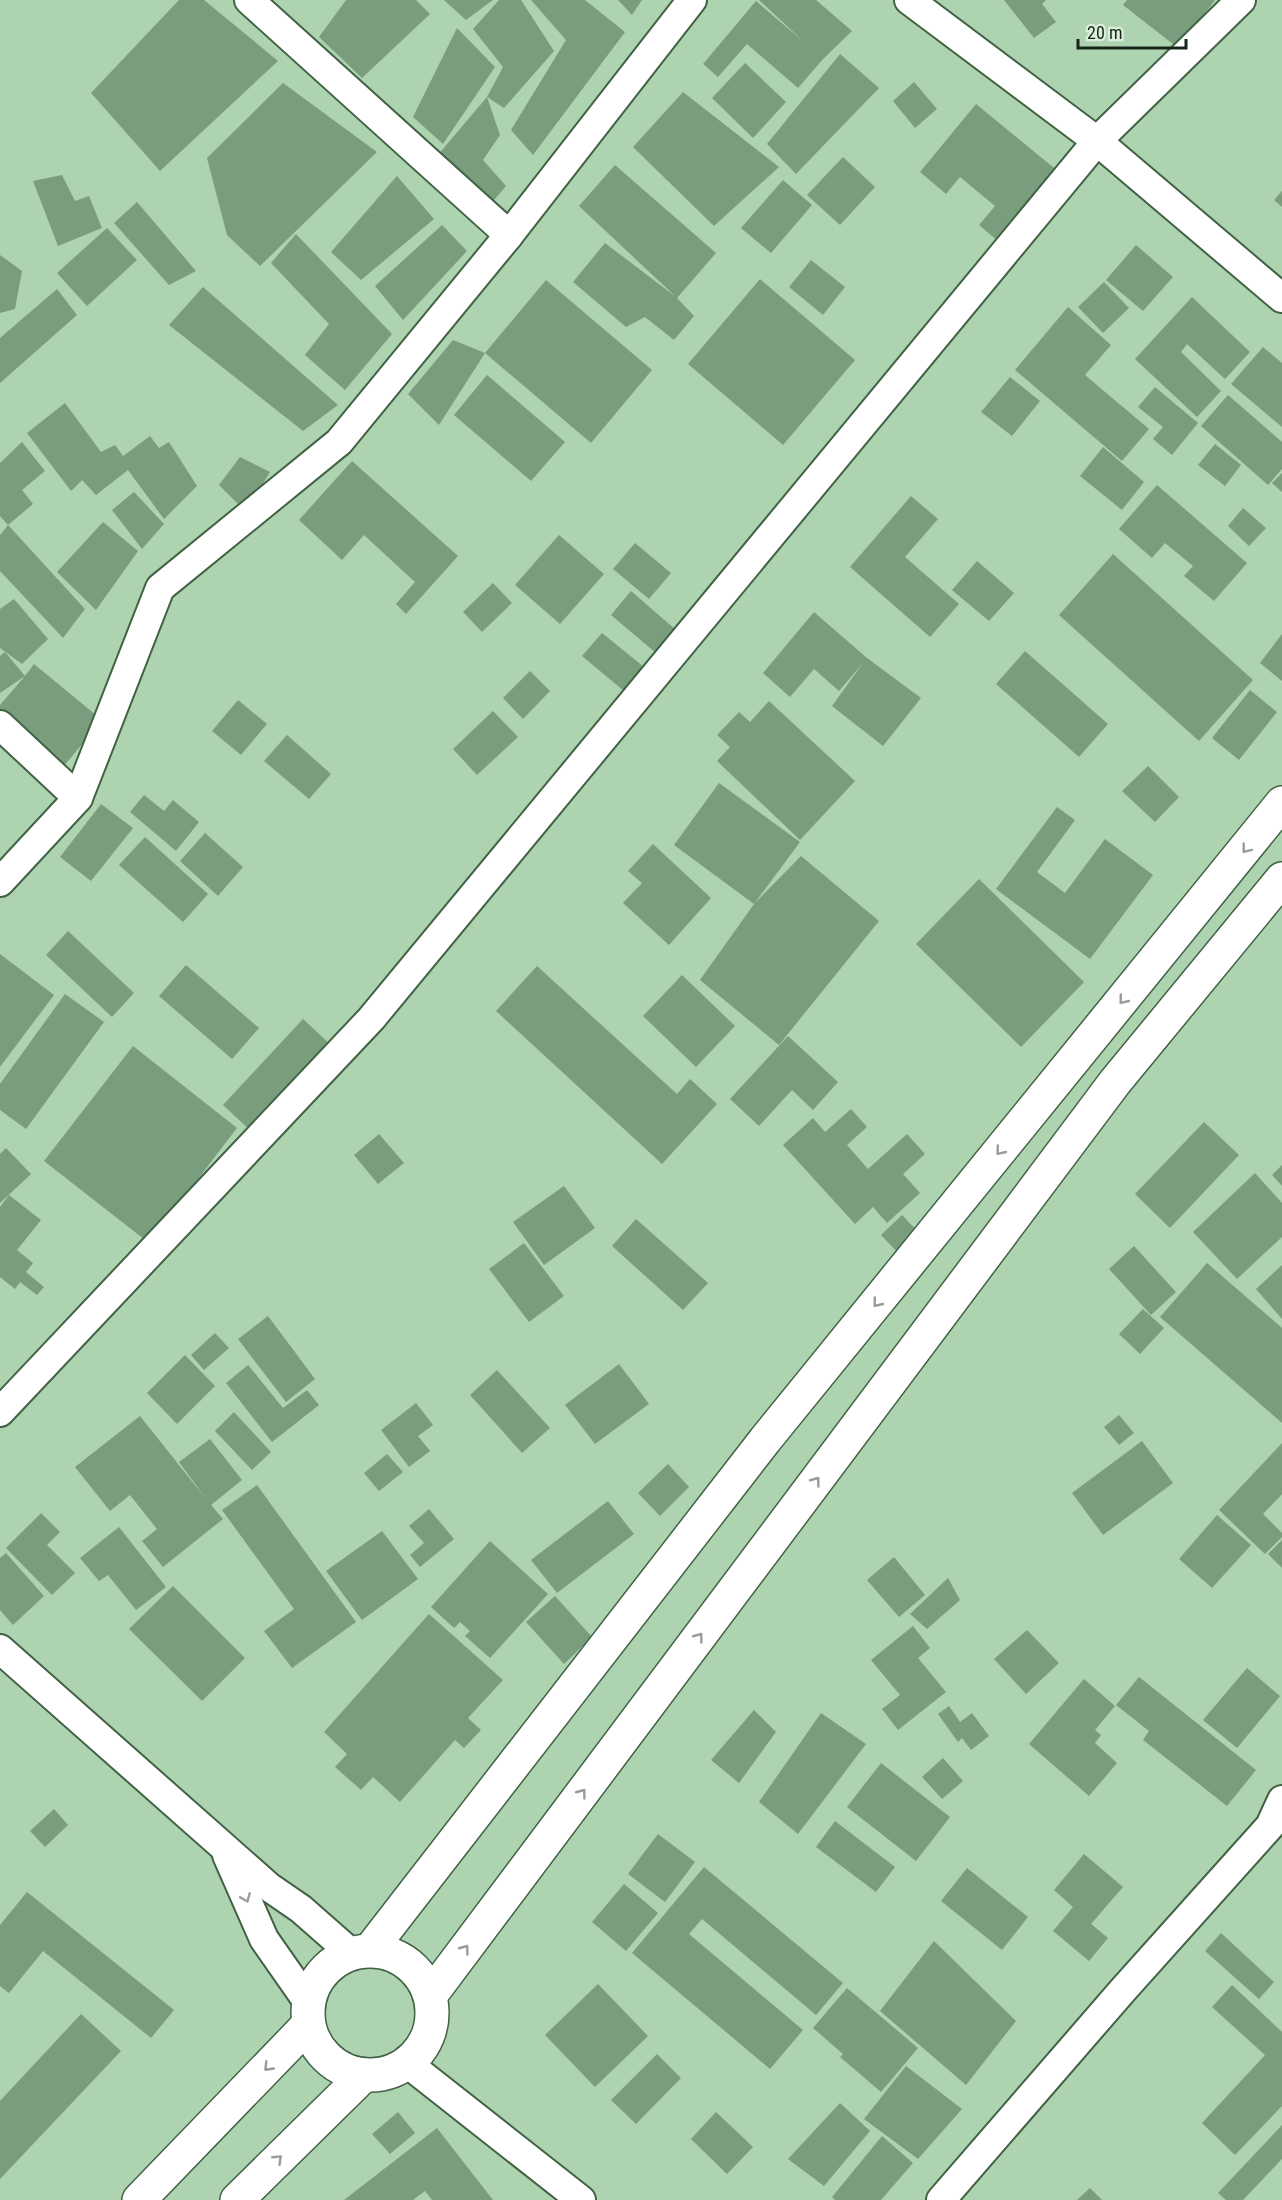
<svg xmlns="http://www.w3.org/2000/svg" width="1282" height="2200" font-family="'Roboto Condensed',sans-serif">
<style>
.building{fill:#7a9d7d}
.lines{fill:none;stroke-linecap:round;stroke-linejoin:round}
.street-casing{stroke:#416244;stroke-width:32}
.secondary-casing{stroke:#416244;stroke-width:36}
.street{stroke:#fff;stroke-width:28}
.secondary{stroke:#fff;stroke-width:33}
.oneway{stroke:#979d98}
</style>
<rect width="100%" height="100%" fill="#aed3b0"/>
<g class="building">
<path d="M 179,0 L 204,0 L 278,61 L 160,171 L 91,93 Z"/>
<path d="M 346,0 L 416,0 L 430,14 L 362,78 L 319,37 Z"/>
<path d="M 444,0 L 493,0 L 466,20 Z"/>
<path d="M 499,0 L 521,0 L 554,51 L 504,108 L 487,97 L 503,67 L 473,29 Z"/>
<path d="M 531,0 L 585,0 L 625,32 L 533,155 L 511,130 L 566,40 Z"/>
<path d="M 618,0 L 642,0 L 632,15 Z"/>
<path d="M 759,0 L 816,0 L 852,31 L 823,59 L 798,88 L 747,44 L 718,77 L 703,64 L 756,1 L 804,42 Z"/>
<path d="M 1004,0 L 1046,0 L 1042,4 L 1056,22 L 1034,38 Z"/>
<path d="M 1127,0 L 1215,0 L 1178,48 L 1123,5 Z"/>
<path d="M 457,28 L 495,67 L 443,144 L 413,117 Z"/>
<path d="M 840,54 L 879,88 L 796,174 L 767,144 Z"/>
<path d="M 745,63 L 786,102 L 753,138 L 712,98 Z"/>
<path d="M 914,82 L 937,109 L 915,128 L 893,101 Z"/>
<path d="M 283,83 L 377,152 L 260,266 L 227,235 L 207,158 Z"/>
<path d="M 683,92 L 779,167 L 714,226 L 633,147 Z"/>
<path d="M 487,97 L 500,135 L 483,160 L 506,186 L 489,206 L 437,156 Z"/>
<path d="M 976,104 L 1065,177 L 1006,248 L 979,225 L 995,206 L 960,177 L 946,194 L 920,172 Z"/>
<path d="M 843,157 L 875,187 L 840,225 L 807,195 Z"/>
<path d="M 615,165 L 716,253 L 677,298 L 694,316 L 674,340 L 645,317 L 626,327 L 573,282 L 605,243 L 676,297 L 579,206 Z"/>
<path d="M 62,175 L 75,201 L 89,196 L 102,228 L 58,246 L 33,181 Z"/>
<path d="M 397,176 L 434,219 L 361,280 L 331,252 Z"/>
<path d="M 783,180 L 812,205 L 771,253 L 741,228 Z"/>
<path d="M 1282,191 L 1282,207 L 1274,200 Z"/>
<path d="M 137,202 L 196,271 L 169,285 L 114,223 Z"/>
<path d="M 442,225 L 467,251 L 403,320 L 375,286 Z"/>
<path d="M 107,228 L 137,260 L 87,306 L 57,273 Z"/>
<path d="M 296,234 L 392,334 L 345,390 L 305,355 L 329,324 L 271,263 Z"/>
<path d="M 1136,245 L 1173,277 L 1143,311 L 1106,280 Z"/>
<path d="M 0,255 L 22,271 L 15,309 L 0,313 Z"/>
<path d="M 811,260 L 845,287 L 823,315 L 789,287 Z"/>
<path d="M 760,279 L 855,360 L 783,445 L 688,364 Z"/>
<path d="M 546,280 L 652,370 L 591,443 L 485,353 Z"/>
<path d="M 1104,282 L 1129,308 L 1103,333 L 1078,307 Z"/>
<path d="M 203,287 L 338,405 L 303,431 L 169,325 Z"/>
<path d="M 57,289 L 77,315 L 0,383 L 0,338 Z"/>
<path d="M 1192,297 L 1250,352 L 1225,379 L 1187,344 L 1181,352 L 1221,391 L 1197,417 L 1135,359 Z"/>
<path d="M 1068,307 L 1111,345 L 1085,375 L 1149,429 L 1122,461 L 1015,370 Z"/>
<path d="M 453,340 L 485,353 L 439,425 L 408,394 Z"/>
<path d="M 1263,347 L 1282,363 L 1282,427 L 1231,384 Z"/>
<path d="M 487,375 L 565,442 L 531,481 L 454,415 Z"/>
<path d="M 1010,377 L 1040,401 L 1012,436 L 981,412 Z"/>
<path d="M 1155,387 L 1198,423 L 1172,455 L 1153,439 L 1163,427 L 1138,407 Z"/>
<path d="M 1228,395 L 1282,442 L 1282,469 L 1268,485 L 1201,426 Z"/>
<path d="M 65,403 L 101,452 L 115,445 L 123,456 L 150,436 L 159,448 L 169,442 L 197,486 L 164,519 L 128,470 L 96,495 L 82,480 L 71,491 L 27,433 Z"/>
<path d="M 22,442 L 45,471 L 22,490 L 33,504 L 8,525 L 0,516 L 0,463 Z"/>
<path d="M 1215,444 L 1241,465 L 1225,486 L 1198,465 Z"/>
<path d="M 1103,447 L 1144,482 L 1122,510 L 1080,476 Z"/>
<path d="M 240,457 L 270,472 L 246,512 L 219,485 Z"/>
<path d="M 352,461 L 458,556 L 406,614 L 396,604 L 415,582 L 364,535 L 342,560 L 299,520 Z"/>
<path d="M 1282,473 L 1282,492 L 1272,483 Z"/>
<path d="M 1157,485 L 1247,563 L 1214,601 L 1184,576 L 1193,566 L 1165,543 L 1152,558 L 1119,529 Z"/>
<path d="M 134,492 L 164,524 L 142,549 L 112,510 Z"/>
<path d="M 911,496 L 938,519 L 905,557 L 959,604 L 930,637 L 850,567 Z"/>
<path d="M 1243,508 L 1266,528 L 1249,546 L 1228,526 Z"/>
<path d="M 103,522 L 138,551 L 96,610 L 57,572 Z"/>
<path d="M 8,525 L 85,609 L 63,638 L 0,571 L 0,535 Z"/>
<path d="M 559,535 L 604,574 L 560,624 L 515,585 Z"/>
<path d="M 635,543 L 671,573 L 649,599 L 613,569 Z"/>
<path d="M 1113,554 L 1253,680 L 1199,741 L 1059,615 Z"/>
<path d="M 977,561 L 1014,593 L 989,621 L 952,590 Z"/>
<path d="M 493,583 L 512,603 L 482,632 L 463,612 Z"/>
<path d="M 631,591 L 676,630 L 656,653 L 611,615 Z"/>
<path d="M 14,599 L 48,639 L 22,664 L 0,648 L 0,609 Z"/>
<path d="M 814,612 L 867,658 L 921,698 L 883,746 L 832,706 L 863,663 L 839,691 L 814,669 L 790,697 L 763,673 Z"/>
<path d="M 602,633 L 644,667 L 624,691 L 582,656 Z"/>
<path d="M 1282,634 L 1282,681 L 1260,663 Z"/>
<path d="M 1025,651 L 1108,724 L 1079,757 L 996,684 Z"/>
<path d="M 5,652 L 25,676 L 34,664 L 102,720 L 64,766 L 0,712 L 0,705 L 25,676 L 0,693 L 0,656 Z"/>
<path d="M 530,671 L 550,691 L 523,719 L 503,698 Z"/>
<path d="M 1250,690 L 1277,712 L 1239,760 L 1212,738 Z"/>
<path d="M 238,700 L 267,724 L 241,755 L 212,731 Z"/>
<path d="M 769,701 L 855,781 L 800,840 L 717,761 L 730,747 L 717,735 L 739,712 L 750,722 Z"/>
<path d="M 493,711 L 518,737 L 477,775 L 453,749 Z"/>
<path d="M 287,735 L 331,774 L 309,799 L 264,761 Z"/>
<path d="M 1148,766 L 1179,797 L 1155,822 L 1122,791 Z"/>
<path d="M 719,783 L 800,842 L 754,904 L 801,856 L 879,921 L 779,1045 L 700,980 L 754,904 L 674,845 Z"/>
<path d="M 144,795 L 164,811 L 173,800 L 199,822 L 176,851 L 130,812 Z"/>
<path d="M 101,804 L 133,828 L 91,881 L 60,857 Z"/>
<path d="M 1057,807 L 1075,820 L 1037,872 L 1065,893 L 1105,839 L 1153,875 L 1090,959 L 996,889 Z"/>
<path d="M 205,833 L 243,867 L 218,896 L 180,861 Z"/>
<path d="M 145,837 L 208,894 L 183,922 L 119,865 Z"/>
<path d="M 653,844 L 711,898 L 669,945 L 623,903 L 642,883 L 628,871 Z"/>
<path d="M 979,879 L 1084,982 L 1021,1047 L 916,944 Z"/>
<path d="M 68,931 L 134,993 L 112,1017 L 46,955 Z"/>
<path d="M 0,954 L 54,995 L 0,1067 Z"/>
<path d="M 186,965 L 259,1028 L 232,1059 L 159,996 Z"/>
<path d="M 537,966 L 677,1094 L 690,1079 L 717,1104 L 662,1164 L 496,1011 Z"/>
<path d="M 682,975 L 735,1026 L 696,1067 L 643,1016 Z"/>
<path d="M 65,994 L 104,1022 L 26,1129 L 0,1110 L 0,1084 Z"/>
<path d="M 303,1019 L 334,1048 L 254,1134 L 223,1105 Z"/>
<path d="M 788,1036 L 838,1082 L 813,1110 L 792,1090 L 759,1126 L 730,1099 Z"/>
<path d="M 133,1046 L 237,1128 L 149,1243 L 44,1161 Z"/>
<path d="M 851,1109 L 867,1127 L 847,1145 L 868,1169 L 907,1134 L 925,1154 L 903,1174 L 920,1193 L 887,1223 L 873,1207 L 855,1224 L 783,1145 L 813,1118 L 825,1132 Z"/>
<path d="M 1204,1122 L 1239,1155 L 1170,1228 L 1135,1194 Z"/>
<path d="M 379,1134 L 404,1163 L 378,1184 L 354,1155 Z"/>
<path d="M 6,1148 L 31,1174 L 0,1203 L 0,1154 Z"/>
<path d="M 1282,1165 L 1282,1186 L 1272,1175 Z"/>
<path d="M 1255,1173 L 1282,1203 L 1282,1237 L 1237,1279 L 1193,1232 Z"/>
<path d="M 564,1186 L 595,1228 L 544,1265 L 513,1222 Z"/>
<path d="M 9,1195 L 41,1220 L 17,1250 L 33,1263 L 26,1272 L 44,1287 L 37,1295 L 20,1282 L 15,1289 L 0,1277 L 0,1207 Z"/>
<path d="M 902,1215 L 922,1236 L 901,1256 L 881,1235 Z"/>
<path d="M 636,1219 L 708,1283 L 683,1310 L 612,1246 Z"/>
<path d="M 524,1243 L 564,1296 L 529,1322 L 489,1269 Z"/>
<path d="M 1134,1246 L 1176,1292 L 1151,1315 L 1109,1269 Z"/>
<path d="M 1207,1263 L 1282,1328 L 1282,1423 L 1160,1317 Z"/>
<path d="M 1282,1265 L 1282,1319 L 1256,1289 Z"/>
<path d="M 1143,1309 L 1164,1328 L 1140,1354 L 1119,1334 Z"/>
<path d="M 268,1316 L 315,1379 L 286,1402 L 238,1339 Z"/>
<path d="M 215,1333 L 229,1348 L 204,1370 L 191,1355 Z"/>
<path d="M 185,1355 L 215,1386 L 177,1424 L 147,1393 Z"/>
<path d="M 619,1364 L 649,1404 L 595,1444 L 565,1405 Z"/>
<path d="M 248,1365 L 283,1408 L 307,1390 L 319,1405 L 272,1442 L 226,1383 Z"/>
<path d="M 497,1370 L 550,1428 L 522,1453 L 470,1395 Z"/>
<path d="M 416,1403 L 433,1425 L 418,1436 L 430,1451 L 409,1467 L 381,1430 Z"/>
<path d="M 234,1412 L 271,1452 L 252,1470 L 215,1431 Z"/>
<path d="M 1119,1415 L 1134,1433 L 1119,1445 L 1104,1427 Z"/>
<path d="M 140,1416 L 206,1499 L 179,1462 L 210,1439 L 242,1480 L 211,1505 L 223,1519 L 163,1567 L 142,1541 L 157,1529 L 130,1495 L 110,1511 L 75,1467 Z"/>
<path d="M 1142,1441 L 1173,1483 L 1103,1535 L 1072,1493 Z"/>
<path d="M 1282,1443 L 1282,1494 L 1263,1514 L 1282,1533 L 1282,1537 L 1265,1554 L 1219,1510 Z"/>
<path d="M 387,1454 L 403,1472 L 379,1491 L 364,1473 Z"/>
<path d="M 668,1464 L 689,1487 L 660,1516 L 638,1493 Z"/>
<path d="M 257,1485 L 356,1622 L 292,1668 L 264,1631 L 294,1609 L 222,1510 Z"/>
<path d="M 608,1501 L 634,1534 L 557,1593 L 531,1560 Z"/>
<path d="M 429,1509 L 454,1539 L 420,1567 L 410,1555 L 424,1543 L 409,1526 Z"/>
<path d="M 41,1513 L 60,1532 L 47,1545 L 75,1573 L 52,1595 L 6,1548 Z"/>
<path d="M 1217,1515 L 1251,1545 L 1212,1588 L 1179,1559 Z"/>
<path d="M 119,1527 L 166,1587 L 136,1610 L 108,1575 L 99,1581 L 80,1558 Z"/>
<path d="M 382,1531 L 418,1579 L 362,1620 L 326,1571 Z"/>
<path d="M 1282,1540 L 1282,1568 L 1268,1554 Z"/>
<path d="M 490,1541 L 548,1594 L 490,1658 L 465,1636 L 470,1631 L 460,1622 L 454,1628 L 431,1607 Z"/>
<path d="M 6,1553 L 44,1596 L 13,1625 L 0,1610 L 0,1558 Z"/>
<path d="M 894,1557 L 925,1595 L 899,1617 L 867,1580 Z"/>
<path d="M 948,1578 L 960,1600 L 927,1629 L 910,1614 Z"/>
<path d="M 173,1586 L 245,1658 L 202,1701 L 129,1629 Z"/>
<path d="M 555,1596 L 592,1637 L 564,1664 L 526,1622 Z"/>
<path d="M 429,1614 L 503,1680 L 468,1718 L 481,1730 L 464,1748 L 455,1740 L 400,1802 L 373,1777 L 361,1790 L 335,1767 L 347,1754 L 324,1732 Z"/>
<path d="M 913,1626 L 930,1648 L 918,1658 L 946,1692 L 898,1730 L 882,1709 L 900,1695 L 871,1660 Z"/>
<path d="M 1027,1630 L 1059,1663 L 1026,1694 L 994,1659 Z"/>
<path d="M 1247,1668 L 1280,1696 L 1237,1748 L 1203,1720 Z"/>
<path d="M 1139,1677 L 1256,1770 L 1227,1806 L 1143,1740 L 1149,1731 L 1116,1705 Z"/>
<path d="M 1084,1679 L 1115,1706 L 1095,1730 L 1101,1735 L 1095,1743 L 1117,1763 L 1089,1796 L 1029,1744 Z"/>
<path d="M 949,1706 L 960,1722 L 972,1713 L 989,1736 L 971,1750 L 962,1738 L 958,1742 L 938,1714 Z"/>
<path d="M 754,1710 L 776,1732 L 739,1783 L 711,1760 Z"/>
<path d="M 821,1713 L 866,1744 L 798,1834 L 759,1802 Z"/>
<path d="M 943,1758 L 963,1781 L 942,1799 L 922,1777 Z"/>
<path d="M 881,1763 L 950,1817 L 916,1861 L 847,1807 Z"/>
<path d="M 54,1809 L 68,1825 L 45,1847 L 30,1831 Z"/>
<path d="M 835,1821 L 895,1867 L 876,1892 L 816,1847 Z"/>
<path d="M 658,1834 L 695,1862 L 665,1902 L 628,1874 Z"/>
<path d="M 1084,1854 L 1123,1887 L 1091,1924 L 1108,1938 L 1089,1961 L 1053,1931 L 1073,1907 L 1054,1890 Z"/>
<path d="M 704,1867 L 843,1983 L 816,2015 L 702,1919 L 689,1934 L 803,2030 L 770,2069 L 632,1953 Z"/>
<path d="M 967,1868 L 1028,1917 L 1002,1950 L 941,1901 Z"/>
<path d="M 624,1884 L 658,1913 L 626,1951 L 592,1922 Z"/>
<path d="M 27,1892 L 174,2010 L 151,2038 L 43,1951 L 9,1993 L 0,1986 L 0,1925 Z"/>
<path d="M 1221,1933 L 1274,1982 L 1259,1999 L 1205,1951 Z"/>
<path d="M 934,1941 L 1016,2021 L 966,2085 L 880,2011 Z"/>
<path d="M 598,1984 L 648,2036 L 595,2087 L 545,2035 Z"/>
<path d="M 1232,1985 L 1282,2032 L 1282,2106 L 1235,2155 L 1202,2123 L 1265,2055 L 1212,2007 Z"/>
<path d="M 847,1988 L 918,2048 L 881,2092 L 840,2057 L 843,2054 L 813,2028 Z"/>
<path d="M 81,2014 L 121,2051 L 0,2179 L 0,2101 Z"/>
<path d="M 657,2054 L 681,2078 L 636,2124 L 611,2100 Z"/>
<path d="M 906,2066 L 962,2109 L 918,2159 L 864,2119 Z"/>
<path d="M 840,2103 L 870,2131 L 824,2186 L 788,2159 Z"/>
<path d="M 398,2112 L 415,2133 L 390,2154 L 372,2134 Z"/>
<path d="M 716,2112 L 753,2147 L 727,2174 L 691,2139 Z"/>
<path d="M 1282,2125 L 1282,2159 L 1243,2200 L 1226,2200 L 1218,2193 Z"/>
<path d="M 437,2128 L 493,2200 L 432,2200 L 425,2191 L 413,2200 L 344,2200 Z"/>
<path d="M 882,2136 L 913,2163 L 881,2200 L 835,2200 L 832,2197 Z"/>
<path d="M 1090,2188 L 1102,2200 L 1077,2200 Z"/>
</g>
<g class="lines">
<g class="street-casing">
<g id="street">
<path d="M 249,0 L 509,235"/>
<path d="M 909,0 L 1097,141 L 1282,298"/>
<path d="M 0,725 L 78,798"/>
<path d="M 0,882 L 78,798 L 160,588 L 339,442 L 509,235 L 692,0"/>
<path d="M 0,1412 L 371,1019 L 1097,141 L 1241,0"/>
<path d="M 0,1649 L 269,1887 L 301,1909 L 351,1953"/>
<path d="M 227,1855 L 264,1939 L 308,2002"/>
<path d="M 407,2063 L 581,2200"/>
<path d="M 941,2200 L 1123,1990 L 1270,1826 L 1282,1800"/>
</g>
</g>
<g class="secondary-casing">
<g id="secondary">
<path d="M 370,1950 L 765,1440 L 1282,803"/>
<circle cx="370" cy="2013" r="62"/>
<path d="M 430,1996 L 1115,1082 L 1282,879"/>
<path d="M 139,2200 L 308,2025"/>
<path d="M 237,2200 L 364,2075"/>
</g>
</g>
<use href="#street" class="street"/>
<use href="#secondary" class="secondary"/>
</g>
<defs><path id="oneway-chevron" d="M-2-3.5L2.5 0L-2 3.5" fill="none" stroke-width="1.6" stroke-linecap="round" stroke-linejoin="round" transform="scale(1.5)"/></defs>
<g class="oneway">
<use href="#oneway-chevron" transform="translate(1246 849) rotate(128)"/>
<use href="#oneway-chevron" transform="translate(1123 1000) rotate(129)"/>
<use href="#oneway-chevron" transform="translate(1000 1151) rotate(129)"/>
<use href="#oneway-chevron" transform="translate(877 1303) rotate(129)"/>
<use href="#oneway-chevron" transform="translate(816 1481) rotate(-53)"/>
<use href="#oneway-chevron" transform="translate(699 1637) rotate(-53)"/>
<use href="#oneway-chevron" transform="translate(582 1793) rotate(-53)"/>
<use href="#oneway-chevron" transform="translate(246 1898) rotate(67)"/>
<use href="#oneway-chevron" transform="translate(465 1949) rotate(-53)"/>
<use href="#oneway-chevron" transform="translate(268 2067) rotate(134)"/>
<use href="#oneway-chevron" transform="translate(278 2159) rotate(-44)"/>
</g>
<path d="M1078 39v9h108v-9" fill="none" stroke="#18261a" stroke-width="3"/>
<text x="1087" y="39" font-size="18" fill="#18261a" stroke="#dbeedc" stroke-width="4.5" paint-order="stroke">20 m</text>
</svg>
